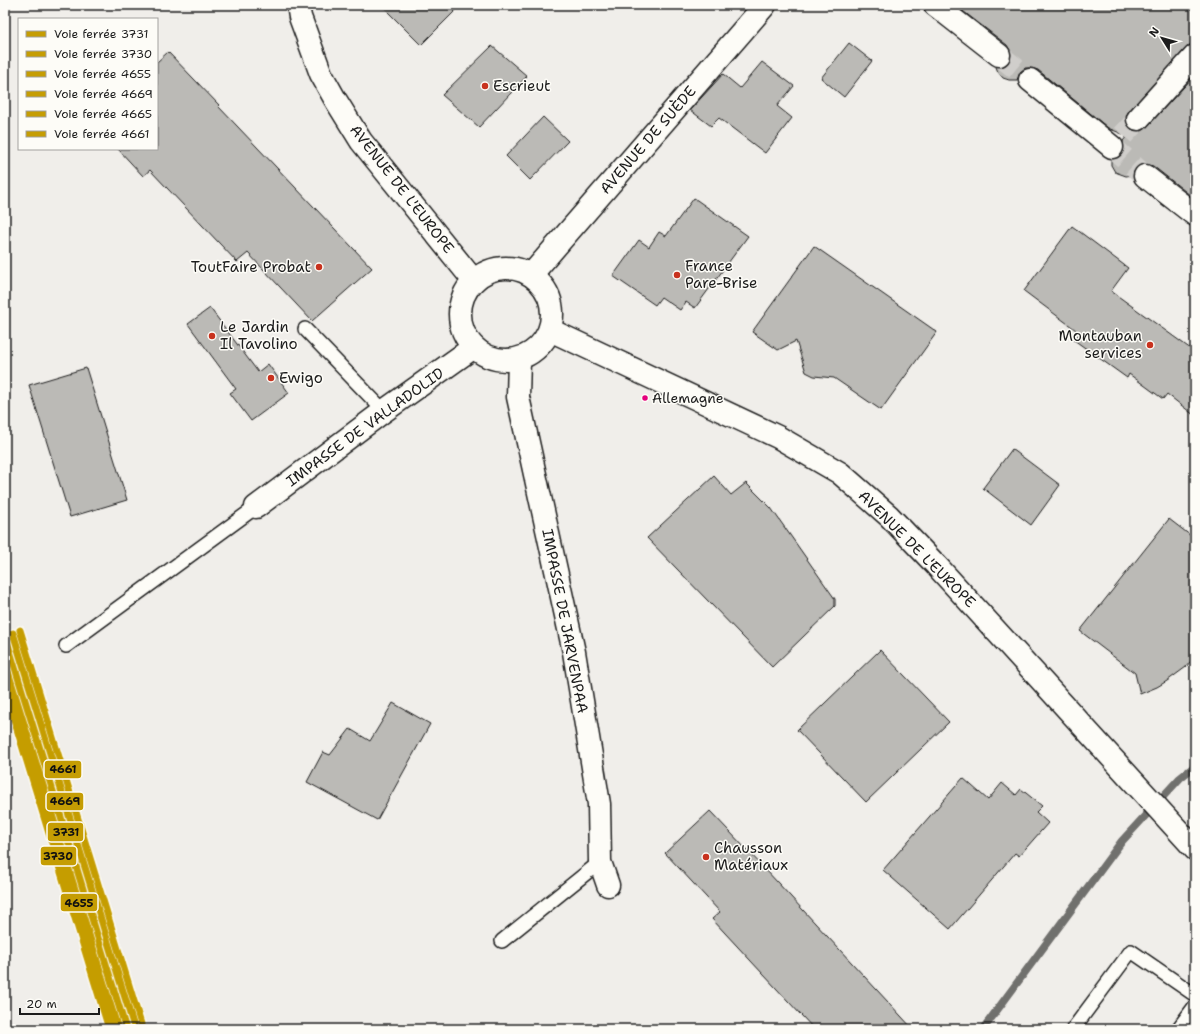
<svg xmlns="http://www.w3.org/2000/svg" width="1200" height="1034" font-family="'Shantell Sans',sans-serif">
<style>
.lines{fill:none;stroke-linecap:round;stroke-linejoin:round}
.stream{stroke:#706f6d;stroke-width:8}
.building{fill:#bbbab6;stroke:#1c1c1c}
.street-tunnel{stroke:#d0cecb;stroke-width:22;stroke-dasharray:22 11;stroke-linecap:butt}
.lane-casing{stroke:#1c1c1c;stroke-width:16}
.street-casing{stroke:#1c1c1c;stroke-width:25}
.lane{stroke:#fdfcf7;stroke-width:13}
.street{stroke:#fdfcf7;stroke-width:22}
.rail-1-casing{stroke:#fdfcf7;stroke-width:10}
.rail-2-casing{stroke:#fdfcf7;stroke-width:10}
.rail-3-casing{stroke:#fdfcf7;stroke-width:10}
.rail-4-casing{stroke:#fdfcf7;stroke-width:10}
.rail-5-casing{stroke:#fdfcf7;stroke-width:10}
.rail-6-casing{stroke:#fdfcf7;stroke-width:10}
.rail-1{stroke:#c59d03;stroke-width:7}
.rail-2{stroke:#c59d03;stroke-width:7}
.rail-3{stroke:#c59d03;stroke-width:7}
.rail-4{stroke:#c59d03;stroke-width:7}
.rail-5{stroke:#c59d03;stroke-width:7}
.rail-6{stroke:#c59d03;stroke-width:7}
.poi-dot{fill:#c8321e;stroke:#fdfcf7;stroke-width:1.5}
.bus-dot{fill:#e5007d;stroke:#fdfcf7;stroke-width:1.5}
.labels{text-anchor:middle;dominant-baseline:central;stroke-width:3;stroke-linejoin:round;paint-order:stroke}
.bus-label{font-size:14px;fill:#1c1c1c;stroke:#fdfcf7;text-anchor:start}
.poi-label{font-size:15px;fill:#1c1c1c;stroke:#fdfcf7;text-anchor:start}
.street-label{font-size:15px;fill:#1c1c1c;stroke:#fdfcf7}
.line-badge{stroke:#fdfcf7;stroke-width:1.5}
.pale-badge-label{font-size:11px;text-anchor:middle;font-weight:bold;fill:#111}
</style>
<rect width="100%" height="100%" fill="#f0eeea"/>
<filter id="ink" filterUnits="userSpaceOnUse"><feTurbulence type="fractalNoise" baseFrequency=".025" numOctaves="2"/><feDisplacementMap in="SourceGraphic" scale="8" xChannelSelector="R" yChannelSelector="G"/><feConvolveMatrix kernelMatrix="1 2 1 2 8 2 1 2 1" color-interpolation-filters="sRGB"/></filter>
<g filter="url(#ink)">
<g class="lines">
<path class="stream" d="M 983,1029 L 1122,841 L 1180,778 L 1195,766"/>
</g>
<g class="building">
<path d="M 381,5 L 461,5 L 421,45 Z"/>
<path d="M 955,5 L 1195,5 L 1195,44 L 1191,44 L 1186,48 L 1129,111 L 1126,117 L 1126,123 L 1130,128 L 1136,131 L 1142,131 L 1147,127 L 1195,75 L 1195,199 L 1153,166 L 1147,164 L 1141,164 L 1135,168 L 1133,175 L 1126,176 L 1115,172 L 1111,165 L 1111,159 L 1117,158 L 1122,155 L 1124,149 L 1123,141 L 1127,136 L 1108,128 L 1038,70 L 1032,68 L 1025,68 L 1020,72 L 1017,80 L 1009,80 L 1003,78 L 998,72 L 996,67 L 1003,67 L 1009,63 L 1011,56 L 1010,50 L 1007,45 Z"/>
<path d="M 849,43 L 872,61 L 844,97 L 821,78 Z"/>
<path d="M 492,46 L 527,76 L 479,127 L 442,95 Z"/>
<path d="M 168,52 L 219,105 L 218,106 L 372,268 L 312,321 L 248,253 L 237,262 L 150,170 L 143,176 L 118,149 L 157,149 L 157,62 Z"/>
<path d="M 762,62 L 794,86 L 777,106 L 792,118 L 765,153 L 719,118 L 711,126 L 690,110 L 723,74 L 740,88 Z"/>
<path d="M 543,117 L 568,141 L 530,180 L 506,156 Z"/>
<path d="M 694,198 L 748,236 L 695,308 L 686,302 L 680,310 L 661,297 L 655,305 L 613,276 L 639,240 L 649,247 L 659,232 L 666,236 Z"/>
<path d="M 1072,226 L 1128,268 L 1111,291 L 1195,352 L 1195,416 L 1167,394 L 1163,399 L 1129,374 L 1127,378 L 1074,340 L 1080,333 L 1024,291 Z"/>
<path d="M 814,246 L 937,332 L 881,410 L 834,378 L 814,376 L 806,372 L 796,341 L 778,350 L 752,332 Z"/>
<path d="M 210,308 L 258,372 L 268,364 L 289,393 L 251,421 L 230,393 L 236,389 L 188,324 Z"/>
<path d="M 86,368 L 127,500 L 70,517 L 29,385 Z"/>
<path d="M 1012,449 L 1060,485 L 1031,525 L 983,488 Z"/>
<path d="M 714,476 L 731,495 L 746,483 L 771,508 L 835,599 L 835,606 L 772,667 L 647,538 Z"/>
<path d="M 1169,519 L 1195,539 L 1195,656 L 1186,667 L 1167,681 L 1157,687 L 1140,694 L 1135,673 L 1080,631 Z"/>
<path d="M 880,650 L 949,722 L 866,802 L 797,730 Z"/>
<path d="M 393,703 L 430,724 L 377,820 L 307,782 L 323,752 L 330,755 L 350,729 L 370,741 Z"/>
<path d="M 963,778 L 988,800 L 1002,783 L 1016,795 L 1021,789 L 1042,806 L 1036,812 L 1048,823 L 1019,856 L 1015,853 L 950,929 L 883,870 Z"/>
<path d="M 710,811 L 766,870 L 913,1029 L 814,1029 L 712,919 L 720,912 L 665,853 Z"/>
</g>
<g class="lines">
<g class="street-tunnel">
<path d="M 999,55 L 1030,80"/>
<path d="M 1138,119 L 1112,147 L 1145,176"/>
</g>
<g class="lane-casing">
<g id="lane">
<path d="M 305,329 L 384,411"/>
<path d="M 66,646 L 256,507"/>
<path d="M 502,941 L 600,862"/>
<path d="M 1073,1029 L 1131,951 L 1195,995"/>
<path d="M 1178,1029 L 1195,1006"/>
</g>
</g>
<g class="street-casing">
<g id="street">
<path d="M 298,5 L 300,17 L 321,74 L 335,99 L 361,141 L 474,281"/>
<path d="M 935,5 L 999,55"/>
<path d="M 1030,80 L 1112,147"/>
<path d="M 1138,119 L 1195,56"/>
<path d="M 1145,176 L 1195,215"/>
<circle cx="506" cy="314" r="46"/>
<path d="M 531,275 L 765,5"/>
<path d="M 550,330 L 778,437 L 840,473 L 889,516 L 936,565 L 1195,849"/>
<path d="M 519,359 L 518,397 L 574,652 L 599,804 L 600,862 L 608,885"/>
<path d="M 256,507 L 384,411 L 474,347"/>
</g>
</g>
<use href="#lane" class="lane"/>
<use href="#street" class="street"/>
<g class="rail-1-casing">
<path id="rail-1" d="M 5,635 L 126,1029"/>
</g>
<g class="rail-2-casing">
<path id="rail-2" d="M 5,683 L 112,1029"/>
</g>
<g class="rail-3-casing">
<path id="rail-3" d="M 5,662 L 118,1029"/>
</g>
<g class="rail-4-casing">
<path id="rail-4" d="M 13,633 L 134,1027"/>
</g>
<g class="rail-5-casing">
<path id="rail-5" d="M 5,690 L 109,1029"/>
</g>
<g class="rail-6-casing">
<path id="rail-6" d="M 20,630 L 141,1024"/>
</g>
<use href="#rail-1" class="rail-1"/>
<use href="#rail-2" class="rail-2"/>
<use href="#rail-3" class="rail-3"/>
<use href="#rail-4" class="rail-4"/>
<use href="#rail-5" class="rail-5"/>
<use href="#rail-6" class="rail-6"/>
</g>
</g>
<g class="poi-dot">
<circle cx="485" cy="86" r="4"/>
<circle cx="319" cy="267" r="4"/>
<circle cx="677" cy="275" r="4"/>
<circle cx="212" cy="336" r="4"/>
<circle cx="1150" cy="345" r="4"/>
<circle cx="271" cy="378" r="4"/>
<circle cx="706" cy="857" r="4"/>
</g>
<circle class="bus-dot" cx="645" cy="398" r="3.5"/>
<g class="labels">
<g class="bus-label">
<text x="652" y="398">Allemagne</text>
</g>
<g class="poi-label">
<text x="493" y="86">Escrieut</text>
<text x="685" y="266">France<tspan x="685" dy="17">Pare-Brise</tspan></text>
<text x="311" y="267" text-anchor="end">ToutFaire Probat</text>
<text x="220" y="327">Le Jardin<tspan x="220" dy="17">Il Tavolino</tspan></text>
<text x="1142" y="336" text-anchor="end">Montauban<tspan x="1142" dy="17">services</tspan></text>
<text x="279" y="378">Ewigo</text>
<text x="714" y="848">Chausson<tspan x="714" dy="17">Matériaux</tspan></text>
</g>
<g class="street-label">
<text transform="translate(648 140) rotate(-49)">AVENUE DE SUÈDE</text>
<text transform="translate(402 189) rotate(52)">AVENUE DE L'EUROPE</text>
<text transform="translate(365 427) rotate(-36)">IMPASSE DE VALLADOLID</text>
<text transform="translate(917 549) rotate(45)">AVENUE DE L'EUROPE</text>
<text transform="translate(565 621) rotate(79)">IMPASSE DE JARVENPAA</text>
</g>
</g>
<g class="line-badge">
<rect x="44" y="760" width="38" height="19" rx="4" fill="#c59d03"/>
<rect x="46" y="792" width="38" height="19" rx="4" fill="#c59d03"/>
<rect x="47" y="822" width="37" height="20" rx="4" fill="#c59d03"/>
<rect x="40" y="846" width="37" height="20" rx="4" fill="#c59d03"/>
<rect x="60" y="893" width="38" height="19" rx="4" fill="#c59d03"/>
</g>
<g class="pale-badge-label">
<text x="63" y="773">4661</text>
<text x="65" y="805">4669</text>
<text x="66" y="836">3731</text>
<text x="58" y="860">3730</text>
<text x="79" y="907">4655</text>
</g>
<rect width="1200" height="1034" fill="none" stroke="#fdfcf7" stroke-width="20"/>
<rect x="10" y="10" width="1180" height="1014" fill="none" stroke="#1c1c1c" stroke-width="1.5" filter="url(#ink)"/>
<rect x="18" y="18" width="140" height="132" fill="#fdfcf7" stroke="#a3a29f"/>
<rect x="26" y="31" width="20" height="6" fill="#c59d03" stroke="#a3a29f"/>
<text x="54" y="38" font-size="12" fill="#1c1c1c">Voie ferrée 3731</text>
<rect x="26" y="51" width="20" height="6" fill="#c59d03" stroke="#a3a29f"/>
<text x="54" y="58" font-size="12" fill="#1c1c1c">Voie ferrée 3730</text>
<rect x="26" y="71" width="20" height="6" fill="#c59d03" stroke="#a3a29f"/>
<text x="54" y="78" font-size="12" fill="#1c1c1c">Voie ferrée 4655</text>
<rect x="26" y="91" width="20" height="6" fill="#c59d03" stroke="#a3a29f"/>
<text x="54" y="98" font-size="12" fill="#1c1c1c">Voie ferrée 4669</text>
<rect x="26" y="111" width="20" height="6" fill="#c59d03" stroke="#a3a29f"/>
<text x="54" y="118" font-size="12" fill="#1c1c1c">Voie ferrée 4665</text>
<rect x="26" y="131" width="20" height="6" fill="#c59d03" stroke="#a3a29f"/>
<text x="54" y="138" font-size="12" fill="#1c1c1c">Voie ferrée 4661</text>
<g transform="translate(1162 38) rotate(307)" stroke="#fdfcf7" stroke-width="3" paint-order="stroke">
<path d="M0-3L7 15L0 10L-7 15Z" fill="#1c1c1c"/>
<text y="-6" font-size="11" font-weight="bold" text-anchor="middle" fill="#1c1c1c">N</text>
</g>
<path d="M20 1008v6h79v-6" fill="none" stroke="#1c1c1c" stroke-width="2"/>
<text x="26" y="1008" font-size="12" fill="#1c1c1c" stroke="#fdfcf7" stroke-width="3" paint-order="stroke">20 m</text>
</svg>
